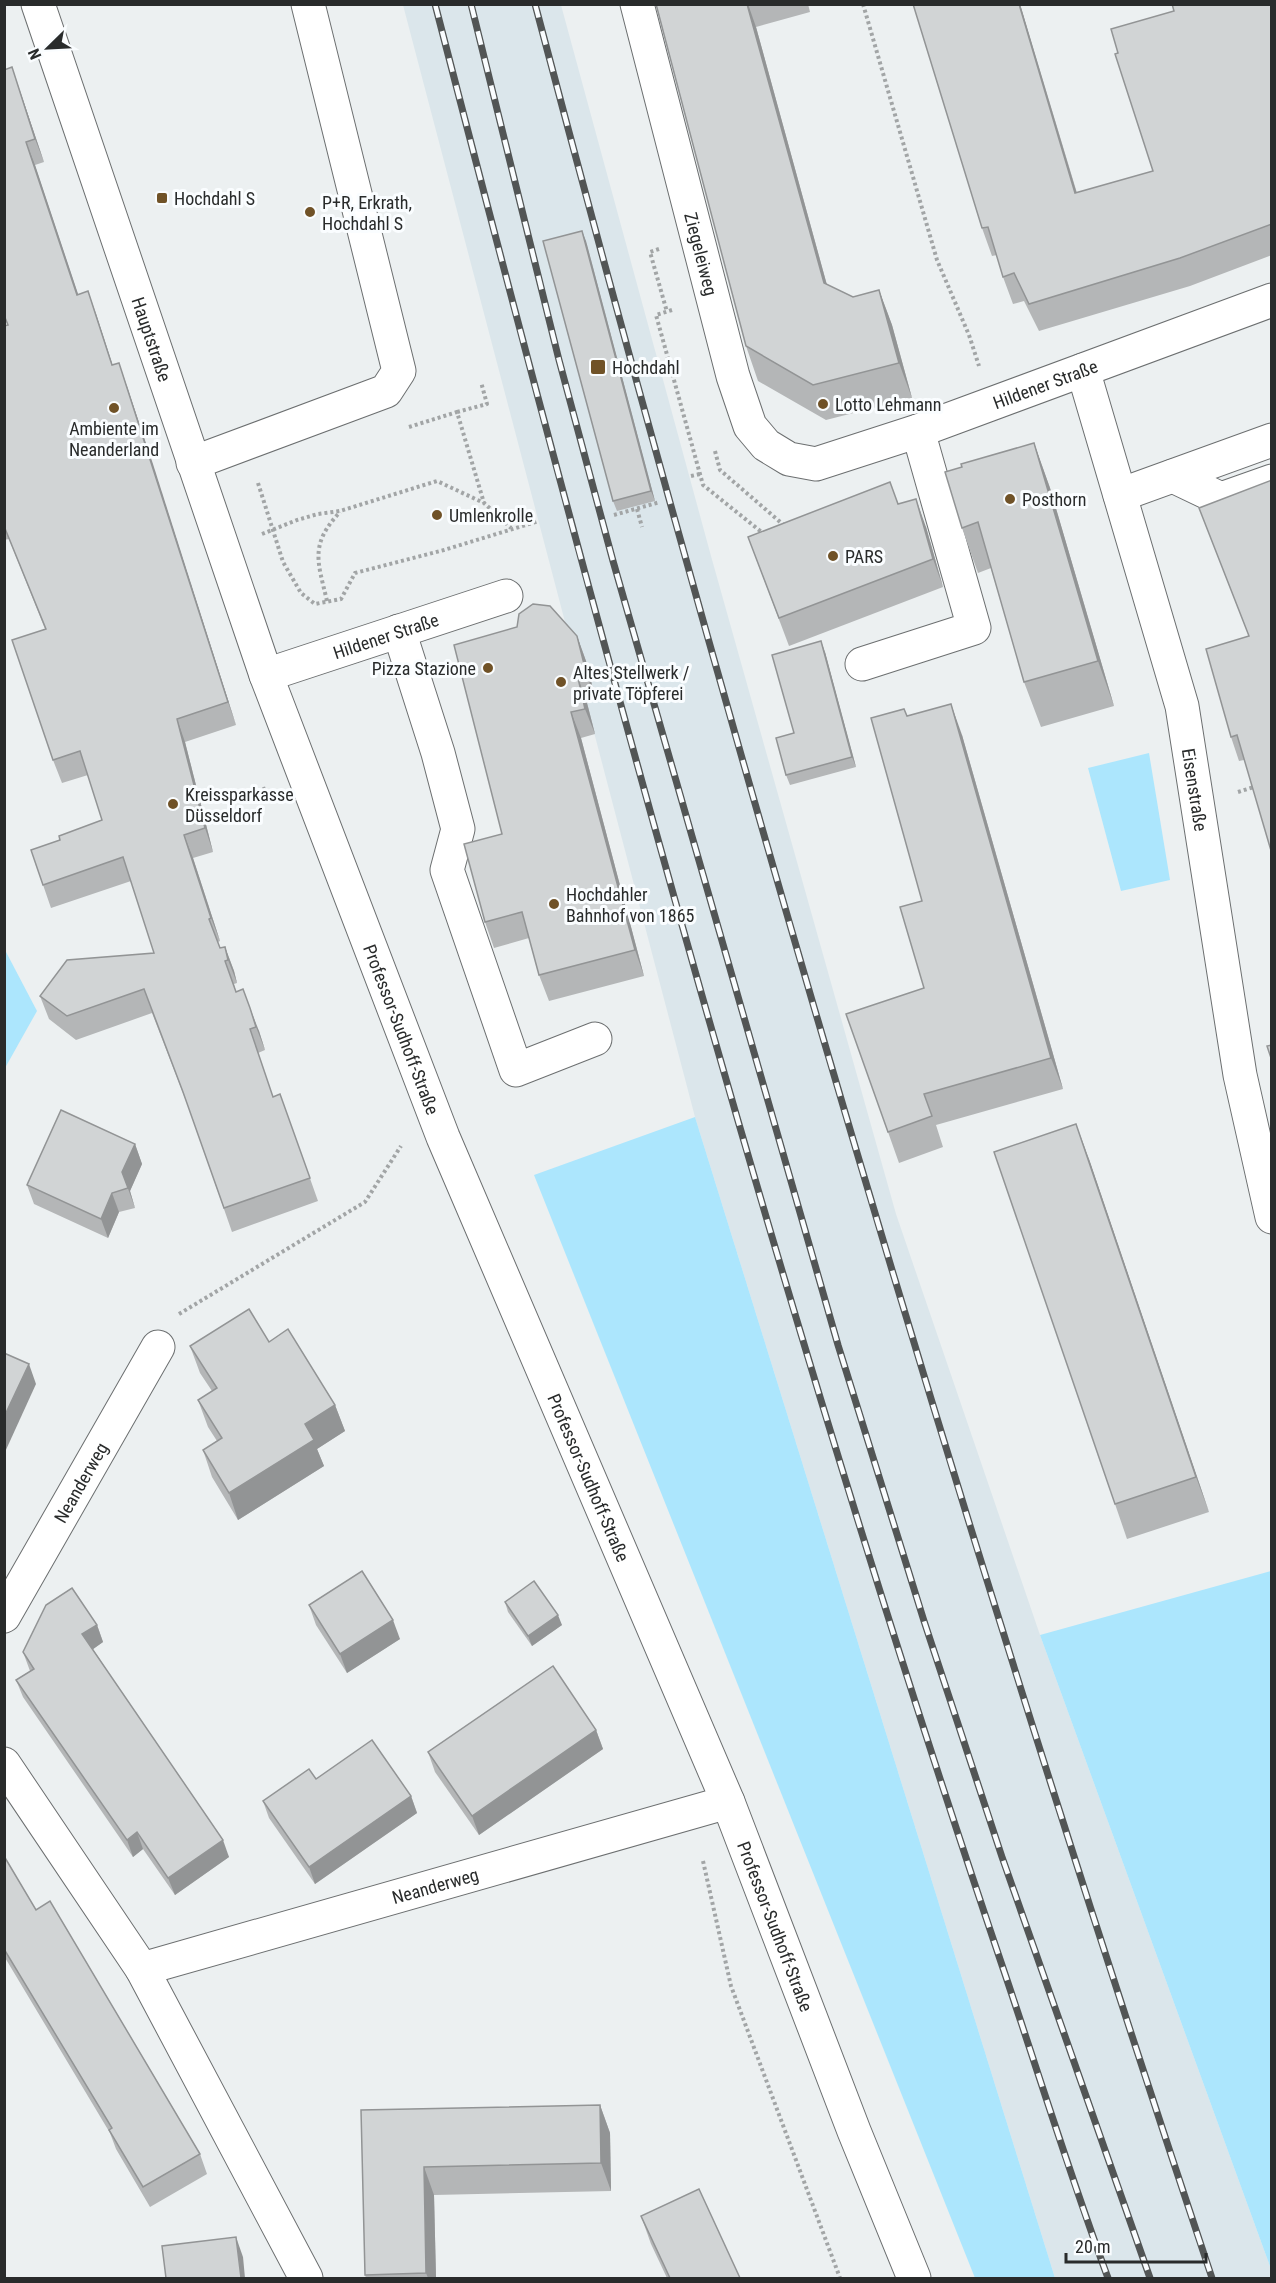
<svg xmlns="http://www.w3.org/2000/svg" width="1276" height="2283" font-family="'Roboto Condensed',sans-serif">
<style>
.built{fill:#dbe6eb}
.green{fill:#ace6fd}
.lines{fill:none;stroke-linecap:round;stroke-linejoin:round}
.minor-casing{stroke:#6c6f70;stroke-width:35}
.path{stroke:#a2a5a6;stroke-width:4;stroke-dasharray:3 3;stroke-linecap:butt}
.minor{stroke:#fff;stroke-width:33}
.rail-casing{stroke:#525555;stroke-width:7}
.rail{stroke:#fafdff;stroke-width:4.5;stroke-dasharray:14;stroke-linecap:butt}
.wall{fill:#b4b6b7}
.shaded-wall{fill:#929495}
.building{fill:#d1d4d5;stroke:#929495;stroke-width:1.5}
.poi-dot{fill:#705227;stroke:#fafdff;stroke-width:2}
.labels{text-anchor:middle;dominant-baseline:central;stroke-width:6;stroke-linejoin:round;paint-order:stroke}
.poi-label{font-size:18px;fill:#292b2b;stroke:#fafdff;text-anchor:start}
.street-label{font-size:18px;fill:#292b2b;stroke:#fafdff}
</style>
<rect width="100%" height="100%" fill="#ecf0f1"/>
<path class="built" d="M 403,5 L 561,5 L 711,556 L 896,1214 L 1040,1635 L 1271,2269 L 1271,2278 L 1055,2278 L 695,1117 Z"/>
<g class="green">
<path d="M 1149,753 L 1170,880 L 1121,891 L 1088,768 Z"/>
<path d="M 5,950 L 37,1011 L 5,1068 Z"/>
<path d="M 695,1117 L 1055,2278 L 975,2278 L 534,1175 Z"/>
<path d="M 1271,1571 L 1272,1571 L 1271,2269 L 1040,1635 Z"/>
</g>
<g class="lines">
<g class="minor-casing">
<g id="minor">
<path id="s1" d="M 38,4 L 266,675 L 443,1137 L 728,1802 L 854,2131 L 914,2278"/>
<path id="s2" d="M 637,4 L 733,376 L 750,426 L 766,445 L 789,459 L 816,464 L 918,431 L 1272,300"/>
<path id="s3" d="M 1083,370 L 1182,706 L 1240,1075 L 1272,1217"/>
<path d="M 193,463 L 386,391 L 399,371 L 308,4"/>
<path d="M 1173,476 L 1221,499 L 1272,481"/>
<path d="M 1120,495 L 1272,440"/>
<path d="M 399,631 L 438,753 L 458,829 L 447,870 L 516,1070 L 595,1039"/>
<path d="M 862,664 L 974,628 L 918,431"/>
<path id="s4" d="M 266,675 L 506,596"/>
<path id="s5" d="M 4,1616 L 158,1347"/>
<path id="s6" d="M 4,1764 L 142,1969 L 728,1802"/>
<path d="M 142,1969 L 306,2278"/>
</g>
</g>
<g class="path">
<path d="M 863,4 L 937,260 L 969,335 L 979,366"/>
<path d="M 659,249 L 650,252 L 667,312"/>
<path d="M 672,310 L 656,315 L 703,485 L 764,534"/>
<path d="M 457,412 L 487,404 L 481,382"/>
<path d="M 409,427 L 457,412 L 484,503"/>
<path d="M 715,451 L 720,470 L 786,527"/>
<path d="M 691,476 L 700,474"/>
<path d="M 258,483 L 283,562 L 301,593 L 315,604 L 341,599 L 355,573 L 444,550 L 539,521"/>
<path d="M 637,509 L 642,527"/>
<path d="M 614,515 L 660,502"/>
<path d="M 262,534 L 297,520 L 318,514 L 340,511 L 437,481 L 484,503 L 511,528"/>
<path d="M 327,601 C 318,562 309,545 340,512"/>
<path d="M 257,791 L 267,788"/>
<path d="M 1238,792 L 1257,786"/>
<path d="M 179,1314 L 365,1202 L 401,1146"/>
<path d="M 703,1861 L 731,1986 L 840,2278"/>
</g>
<use href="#minor" class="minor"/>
<g class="rail-casing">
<g id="rail">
<path d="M 435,4 C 606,666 785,1326 1005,1974 C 1039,2075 1071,2178 1108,2278"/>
<path d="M 471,4 L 559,360 L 613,561 L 838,1345 L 924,1621 L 1002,1857 L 1150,2278"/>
<path d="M 535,4 C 737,769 961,1528 1212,2278"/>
</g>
</g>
<use href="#rail" class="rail"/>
</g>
<g class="wall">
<path d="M 656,4 L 808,4 L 810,12 L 756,27 L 827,285 L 853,297 L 879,290 L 892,325 L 912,398 L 826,420 L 758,381 L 746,346 Z"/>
<path d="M 913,4 L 1020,4 L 1077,193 L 1153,171 L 1272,4 L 1272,255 L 1190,286 L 1039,331 L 1024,301 L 1013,304 L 1003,277 L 997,255 L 992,256 L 982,228 Z"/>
<path d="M 20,91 L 44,162 L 35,165 L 78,294 L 96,314 L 112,364 L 127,386 L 236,725 L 185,742 L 213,852 L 193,858 L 220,941 L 218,942 L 220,948 L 225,947 L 234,971 L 237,983 L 234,984 L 236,992 L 259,1031 L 265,1050 L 258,1053 L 273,1097 L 280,1094 L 318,1201 L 232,1232 L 188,1106 L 152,1013 L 76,1040 L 49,1019 L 40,996 L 154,953 L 131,881 L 51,908 L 31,850 L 60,840 L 102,820 L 88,775 L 62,783 L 53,760 L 45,629 L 9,539 L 4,540 L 4,326 L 8,325 Z"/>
<path d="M 586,241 L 655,501 L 617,511 L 613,501 Z"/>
<path d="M 1034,443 L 1050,488 L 1114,706 L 1041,727 L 1024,682 L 991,568 L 978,573 L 962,528 L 962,467 Z"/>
<path d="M 1272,480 L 1244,760 L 1239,761 L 1231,737 L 1249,636 L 1199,508 Z"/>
<path d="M 898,504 L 926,527 L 943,587 L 789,646 L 748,537 Z"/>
<path d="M 517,627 L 577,636 L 586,661 L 596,701 L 587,703 L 595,734 L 581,738 L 644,976 L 549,1001 L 539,975 L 529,938 L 494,948 L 485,922 L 502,834 Z"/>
<path d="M 825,652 L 856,767 L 790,785 L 786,775 L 794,733 Z"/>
<path d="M 907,716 L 962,735 L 1063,1089 L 936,1125 L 943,1147 L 899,1163 L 888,1132 L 924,988 L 922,901 Z"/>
<path d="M 135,1144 L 142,1164 L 130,1191 L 135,1208 L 119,1212 L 108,1238 L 34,1204 L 27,1185 Z"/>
<path d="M 1089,1159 L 1209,1512 L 1127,1539 L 1115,1504 Z"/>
<path d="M 269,1342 L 335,1405 L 345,1431 L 317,1449 L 324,1466 L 238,1520 L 212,1477 L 203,1450 L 217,1441 L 208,1427 L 198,1400 L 212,1391 L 200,1373 L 190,1346 Z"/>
<path d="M 505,1602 L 562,1625 L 532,1646 L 508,1612 Z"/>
<path d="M 309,1605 L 400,1639 L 347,1673 L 316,1625 Z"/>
<path d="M 97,1625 L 103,1642 L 93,1649 L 229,1857 L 175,1895 L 143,1849 L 133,1857 L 23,1697 L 16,1680 L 30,1671 L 23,1652 Z"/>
<path d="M 596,1730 L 603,1749 L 479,1835 L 435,1772 L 428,1752 Z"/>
<path d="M 316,1779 L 411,1796 L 417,1813 L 315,1884 L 269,1818 L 263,1801 Z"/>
<path d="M 4,1856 L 36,1910 L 200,2154 L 207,2174 L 150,2207 L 116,2149 L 110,2133 L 4,1956 Z"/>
<path d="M 600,2105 L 610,2133 L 611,2191 L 434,2195 L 436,2278 L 366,2278 L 365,2275 L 361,2110 Z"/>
<path d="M 641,2216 L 740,2278 L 667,2278 L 651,2244 Z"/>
</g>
<g class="shaded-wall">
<path d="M 747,4 L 748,4 L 756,27 L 836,318 L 824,283 Z"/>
<path d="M 1019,4 L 1020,4 L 1085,221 L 1075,193 Z"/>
<path d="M 12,67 L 20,91 L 44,162 L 35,139 Z"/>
<path d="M 26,142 L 35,165 L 86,318 L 77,295 Z"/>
<path d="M 582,231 L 586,241 L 655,501 L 651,491 Z"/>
<path d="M 879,290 L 892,325 L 912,398 L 899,363 Z"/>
<path d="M 88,291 L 96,314 L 120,388 L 112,365 Z"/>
<path d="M 119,363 L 153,464 L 236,725 L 228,702 Z"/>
<path d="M 1034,443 L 1050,488 L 1114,706 L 1098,661 Z"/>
<path d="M 916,499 L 926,527 L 943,587 L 933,559 Z"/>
<path d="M 577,636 L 586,661 L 596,701 L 587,676 Z"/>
<path d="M 821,641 L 825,652 L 856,767 L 852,757 Z"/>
<path d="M 578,678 L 587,703 L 595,734 L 585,709 Z"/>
<path d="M 951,704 L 962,735 L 1063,1089 L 1051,1058 Z"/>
<path d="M 571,712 L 581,738 L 644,976 L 635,950 Z"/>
<path d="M 177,719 L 185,742 L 213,852 L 205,828 Z"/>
<path d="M 184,835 L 193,858 L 220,941 L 211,918 Z"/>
<path d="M 225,947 L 234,971 L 237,983 L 228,960 Z"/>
<path d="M 250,1008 L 259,1031 L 265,1050 L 256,1027 Z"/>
<path d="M 1076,1124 L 1089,1159 L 1209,1512 L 1196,1477 Z"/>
<path d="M 135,1144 L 142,1164 L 130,1191 L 135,1208 L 122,1172 Z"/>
<path d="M 112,1193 L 119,1212 L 108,1238 L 101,1219 Z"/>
<path d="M 29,1364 L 36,1384 L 5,1452 L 4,1417 Z"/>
<path d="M 335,1405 L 345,1431 L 317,1449 L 324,1466 L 238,1520 L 229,1493 L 305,1424 Z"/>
<path d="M 558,1615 L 562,1625 L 532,1646 L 528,1636 Z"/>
<path d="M 393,1620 L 400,1639 L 347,1673 L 340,1654 Z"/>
<path d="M 97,1625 L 103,1642 L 89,1652 L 82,1634 Z"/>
<path d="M 596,1730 L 603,1749 L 479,1835 L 472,1816 Z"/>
<path d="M 411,1796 L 417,1813 L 315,1884 L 309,1867 Z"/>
<path d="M 137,1832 L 143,1849 L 133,1857 L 127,1840 Z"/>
<path d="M 223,1840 L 229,1857 L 175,1895 L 168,1878 Z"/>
<path d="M 600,2105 L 610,2133 L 611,2191 L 601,2163 Z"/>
<path d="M 424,2167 L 434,2195 L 436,2278 L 428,2278 L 426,2273 Z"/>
<path d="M 236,2237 L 243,2257 L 245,2278 L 241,2278 Z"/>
</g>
<g class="building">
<path d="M 656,4 L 747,4 L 824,283 L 853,297 L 879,290 L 899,363 L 813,385 L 746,346 Z"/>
<path d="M 913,4 L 1019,4 L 1075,193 L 1153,171 L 1115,54 L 1118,53 L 1111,29 L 1174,11 L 1172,4 L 1272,4 L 1272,224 L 1180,258 L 1029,304 L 1014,273 L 1003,277 L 988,227 L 982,228 Z"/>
<path d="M 12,67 L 35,139 L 26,142 L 77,295 L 88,291 L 112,365 L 119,363 L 228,702 L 177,719 L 205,828 L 184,835 L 211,918 L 209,919 L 220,948 L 225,947 L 228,960 L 225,961 L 236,992 L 243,989 L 250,1008 L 256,1027 L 250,1029 L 273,1097 L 280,1094 L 310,1178 L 224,1208 L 183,1092 L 144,989 L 67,1016 L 40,996 L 67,960 L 154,953 L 123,857 L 43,885 L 31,850 L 60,840 L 59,836 L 102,820 L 80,751 L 53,760 L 12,640 L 46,629 L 4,526 L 4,326 L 8,325 L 4,315 L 4,70 Z"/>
<path d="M 582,231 L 651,491 L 613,501 L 543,241 Z"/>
<path d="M 1034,443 L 1098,661 L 1024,682 L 978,522 L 962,528 L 945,472 L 962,467 L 961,464 Z"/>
<path d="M 1272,480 L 1272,854 L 1237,735 L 1231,737 L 1206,649 L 1249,636 L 1199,508 Z"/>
<path d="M 890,482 L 898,504 L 916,499 L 933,559 L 779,618 L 748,537 Z"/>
<path d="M 533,604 L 550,606 L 577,636 L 587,676 L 578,678 L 585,709 L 571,712 L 635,950 L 539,975 L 522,912 L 485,922 L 464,844 L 502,834 L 454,645 L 517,627 L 519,614 Z"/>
<path d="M 821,641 L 852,757 L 786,775 L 776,738 L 794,733 L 772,655 Z"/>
<path d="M 951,704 L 1051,1058 L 924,1094 L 932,1116 L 888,1132 L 846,1014 L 924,988 L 900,907 L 922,901 L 871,718 L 904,709 L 907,716 Z"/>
<path d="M 1272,1045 L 1272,1061 L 1267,1046 Z"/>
<path d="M 61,1110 L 135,1144 L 122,1172 L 128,1188 L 112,1193 L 101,1219 L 27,1185 Z"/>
<path d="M 1076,1124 L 1196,1477 L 1115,1504 L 994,1152 Z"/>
<path d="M 249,1309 L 269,1342 L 288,1329 L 335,1405 L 305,1424 L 314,1440 L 229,1493 L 203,1450 L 222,1438 L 198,1400 L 217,1388 L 190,1346 Z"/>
<path d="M 4,1353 L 29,1364 L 4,1417 Z"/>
<path d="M 362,1571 L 393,1620 L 340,1654 L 309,1605 Z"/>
<path d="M 534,1581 L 558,1615 L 528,1636 L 505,1602 Z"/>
<path d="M 72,1588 L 97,1625 L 82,1634 L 223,1840 L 168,1878 L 137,1832 L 127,1840 L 16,1680 L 34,1669 L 23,1652 L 46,1605 Z"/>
<path d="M 553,1666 L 596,1730 L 472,1816 L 428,1752 Z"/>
<path d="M 372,1740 L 411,1796 L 309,1867 L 263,1801 L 309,1769 L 316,1779 Z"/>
<path d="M 4,1856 L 36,1910 L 50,1901 L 200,2154 L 143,2187 L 109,2130 L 112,2128 L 4,1949 Z"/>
<path d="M 600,2105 L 601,2163 L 424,2167 L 426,2273 L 365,2275 L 361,2110 Z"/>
<path d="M 699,2189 L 740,2278 L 670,2278 L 641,2216 Z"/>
<path d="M 236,2237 L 241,2278 L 166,2278 L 162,2246 Z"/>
</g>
<g class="poi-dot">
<rect x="156" y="192" width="12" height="12" rx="3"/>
<circle cx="310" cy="212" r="6"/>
<rect x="590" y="359" width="16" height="16" rx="3"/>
<circle cx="823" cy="404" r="6"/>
<circle cx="114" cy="408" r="6"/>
<circle cx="1010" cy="499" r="6"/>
<circle cx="437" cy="515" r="6"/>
<circle cx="833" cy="556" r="6"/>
<circle cx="488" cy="668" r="6"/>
<circle cx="561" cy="682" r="6"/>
<circle cx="173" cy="804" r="6"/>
<circle cx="554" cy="904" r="6"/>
</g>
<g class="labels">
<g class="poi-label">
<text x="174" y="198">Hochdahl S</text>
<text x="322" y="202">P+R, Erkrath,<tspan x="322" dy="21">Hochdahl S</tspan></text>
<text x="612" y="367">Hochdahl</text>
<text x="835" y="404">Lotto Lehmann</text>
<text x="114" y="428" text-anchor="middle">Ambiente im<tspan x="114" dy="21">Neanderland</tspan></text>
<text x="1022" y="499">Posthorn</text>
<text x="449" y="515">Umlenkrolle</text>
<text x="845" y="556">PARS</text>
<text x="476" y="668" text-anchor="end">Pizza Stazione</text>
<text x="573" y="672">Altes Stellwerk /<tspan x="573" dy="21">private Töpferei</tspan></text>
<text x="185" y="794">Kreissparkasse<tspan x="185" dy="21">Düsseldorf</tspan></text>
<text x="566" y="894">Hochdahler<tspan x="566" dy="21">Bahnhof von 1865</tspan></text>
</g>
<g class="street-label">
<text stroke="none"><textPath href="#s2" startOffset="258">Ziegeleiweg</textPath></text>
<text stroke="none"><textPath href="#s1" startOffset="354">Hauptstraße</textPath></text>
<text stroke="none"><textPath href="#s2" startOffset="759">Hildener Straße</textPath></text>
<text stroke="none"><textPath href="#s4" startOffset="126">Hildener Straße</textPath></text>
<text stroke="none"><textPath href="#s3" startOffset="435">Eisenstraße</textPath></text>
<text stroke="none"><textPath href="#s1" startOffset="1088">Professor-Sudhoff-Straße</textPath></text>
<text stroke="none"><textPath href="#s1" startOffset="1574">Professor-Sudhoff-Straße</textPath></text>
<text stroke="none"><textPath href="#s5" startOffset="154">Neanderweg</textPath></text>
<text stroke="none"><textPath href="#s6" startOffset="552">Neanderweg</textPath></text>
<text stroke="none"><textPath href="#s1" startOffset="2060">Professor-Sudhoff-Straße</textPath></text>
</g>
</g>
<rect width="1276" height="2283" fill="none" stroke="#292b2b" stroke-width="12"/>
<g transform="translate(48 48) rotate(246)" stroke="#fafdff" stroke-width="4.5" paint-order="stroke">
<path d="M0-4.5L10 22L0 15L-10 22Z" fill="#292b2b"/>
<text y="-9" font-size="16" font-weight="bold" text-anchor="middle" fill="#292b2b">N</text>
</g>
<path d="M1066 2253v9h140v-9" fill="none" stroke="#292b2b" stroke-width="3"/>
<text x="1075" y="2253" font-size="18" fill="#292b2b" stroke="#fafdff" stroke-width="4.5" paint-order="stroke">20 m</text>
</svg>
